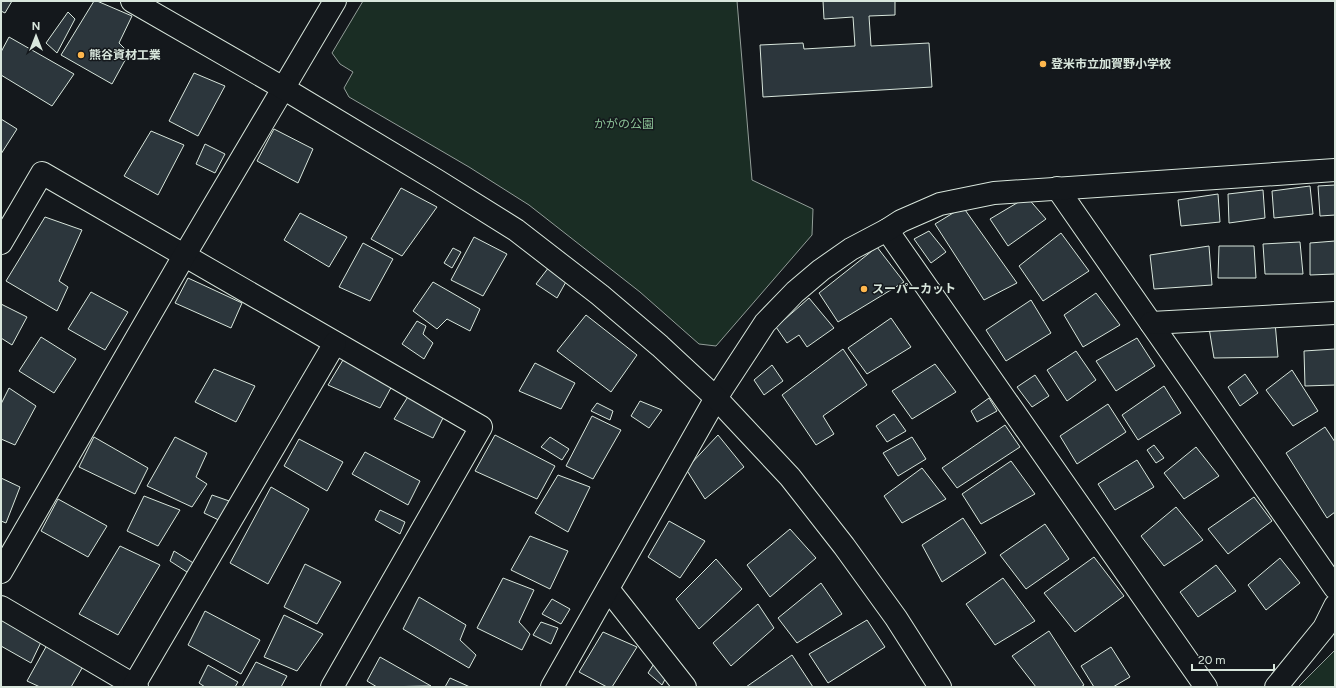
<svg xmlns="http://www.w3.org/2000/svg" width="1336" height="688" font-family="Figtree,'Noto Sans JP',sans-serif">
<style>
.green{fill:#1a2d24;stroke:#939e99}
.building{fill:#2c363c;stroke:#d8e6dc}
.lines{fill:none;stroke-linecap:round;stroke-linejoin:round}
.street-casing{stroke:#d8e6dc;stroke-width:24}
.secondary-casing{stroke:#d8e6dc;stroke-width:24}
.street{stroke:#14181c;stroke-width:22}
.secondary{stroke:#14181c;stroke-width:22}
.poi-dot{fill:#ffb74d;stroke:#14181c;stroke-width:1.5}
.labels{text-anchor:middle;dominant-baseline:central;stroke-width:3;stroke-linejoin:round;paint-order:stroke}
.poi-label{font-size:12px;font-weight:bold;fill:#d8e6dc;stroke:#14181c;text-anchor:start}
.park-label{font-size:12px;fill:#8ac095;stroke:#14181c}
</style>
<rect width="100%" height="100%" fill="#14181c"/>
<g class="green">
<path d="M 363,1 L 737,1 L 752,180 L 813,209 L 812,235 L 716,346 L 699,344 L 640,292 L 529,205 L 469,167 L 349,97 L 344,88 L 353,72 L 340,64 L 332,53 Z"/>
<path d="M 1335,650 L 1335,687 L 1298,687 Z"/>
</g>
<g class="building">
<path d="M 1,1 L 12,1 L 5,13 L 1,11 Z"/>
<path d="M 94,1 L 97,1 L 132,16 L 119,43 L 129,53 L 112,84 L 61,55 Z"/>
<path d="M 823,1 L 895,1 L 895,15 L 869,16 L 871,46 L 929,43 L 932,87 L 763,97 L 760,45 L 803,43 L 804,49 L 855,46 L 853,17 L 824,19 Z"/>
<path d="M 68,12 L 75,19 L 57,53 L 46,43 Z"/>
<path d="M 9,37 L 74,74 L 52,106 L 1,75 L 1,52 Z"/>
<path d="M 194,73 L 225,86 L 198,136 L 169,121 Z"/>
<path d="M 1,119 L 17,129 L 1,154 Z"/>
<path d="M 274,129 L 313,149 L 298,183 L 257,161 Z"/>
<path d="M 151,131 L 184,145 L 158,195 L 124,176 Z"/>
<path d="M 205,144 L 225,154 L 215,173 L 196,164 Z"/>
<path d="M 1335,185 L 1335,215 L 1320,216 L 1318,186 Z"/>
<path d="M 1310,186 L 1313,214 L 1274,218 L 1272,191 Z"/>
<path d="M 401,188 L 437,207 L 402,256 L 371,239 Z"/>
<path d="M 1263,190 L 1265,218 L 1229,223 L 1228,194 Z"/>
<path d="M 1218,194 L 1220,222 L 1181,226 L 1178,200 Z"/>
<path d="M 1027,197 L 1046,219 L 1008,246 L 990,219 Z"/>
<path d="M 963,207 L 1017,283 L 984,300 L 935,224 Z"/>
<path d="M 300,213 L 347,237 L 329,267 L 284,240 Z"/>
<path d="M 45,217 L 82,230 L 59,281 L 68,287 L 57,311 L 6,281 Z"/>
<path d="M 929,231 L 946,252 L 931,263 L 914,239 Z"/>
<path d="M 1061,233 L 1089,271 L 1043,301 L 1019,266 Z"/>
<path d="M 474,237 L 507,254 L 483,296 L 451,280 Z"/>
<path d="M 1335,241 L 1335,274 L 1310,275 L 1310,243 Z"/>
<path d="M 1300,242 L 1303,274 L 1265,274 L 1263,244 Z"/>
<path d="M 363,243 L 393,259 L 370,301 L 339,287 Z"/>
<path d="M 1209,246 L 1212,285 L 1154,289 L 1150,255 Z"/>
<path d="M 1219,246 L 1254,246 L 1256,278 L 1218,278 Z"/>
<path d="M 877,247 L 904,282 L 838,322 L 819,293 Z"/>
<path d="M 453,248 L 461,252 L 452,268 L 444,263 Z"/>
<path d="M 549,267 L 567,280 L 557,298 L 536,284 Z"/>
<path d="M 188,278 L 242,303 L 231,328 L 175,303 Z"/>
<path d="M 433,282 L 480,309 L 470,331 L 447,319 L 437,329 L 413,311 Z"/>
<path d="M 91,292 L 128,312 L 105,350 L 68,329 Z"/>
<path d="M 1096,293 L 1120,325 L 1083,347 L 1064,315 Z"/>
<path d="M 809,298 L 834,328 L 807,347 L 799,335 L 787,343 L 776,327 Z"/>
<path d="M 1031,300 L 1051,333 L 1006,361 L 986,330 Z"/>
<path d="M 1,304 L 27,317 L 12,345 L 1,338 Z"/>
<path d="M 586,315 L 637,355 L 611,392 L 557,351 Z"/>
<path d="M 891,318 L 911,347 L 867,374 L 848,348 Z"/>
<path d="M 417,321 L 426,326 L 423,334 L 433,343 L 424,359 L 402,344 Z"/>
<path d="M 1275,322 L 1278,357 L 1214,358 L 1209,328 Z"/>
<path d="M 41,337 L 76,359 L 54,393 L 19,371 Z"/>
<path d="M 1137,338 L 1155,366 L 1116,391 L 1096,361 Z"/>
<path d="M 843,349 L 867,385 L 823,416 L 834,434 L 816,445 L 782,395 Z"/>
<path d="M 1335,349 L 1335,385 L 1305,386 L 1304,351 Z"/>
<path d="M 1076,351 L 1096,380 L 1067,401 L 1047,370 Z"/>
<path d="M 343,360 L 393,384 L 380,408 L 328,385 Z"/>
<path d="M 535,363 L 575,383 L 561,409 L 519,391 Z"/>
<path d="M 935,364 L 956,392 L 912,419 L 892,391 Z"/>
<path d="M 772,365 L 783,381 L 764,395 L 754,380 Z"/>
<path d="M 214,369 L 255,386 L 236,422 L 195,402 Z"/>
<path d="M 1292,370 L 1318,411 L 1293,426 L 1266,390 Z"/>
<path d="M 1245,374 L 1258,393 L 1240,406 L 1228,387 Z"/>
<path d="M 1035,375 L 1049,396 L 1032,407 L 1017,387 Z"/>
<path d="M 1164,386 L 1181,413 L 1138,440 L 1122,415 Z"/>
<path d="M 9,388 L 36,406 L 15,445 L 1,439 L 1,404 Z"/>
<path d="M 409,395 L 445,414 L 433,438 L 394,419 Z"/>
<path d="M 989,398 L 997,411 L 977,422 L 971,411 Z"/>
<path d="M 640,401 L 662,410 L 649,428 L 631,416 Z"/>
<path d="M 597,403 L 613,411 L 610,420 L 591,411 Z"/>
<path d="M 1108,404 L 1126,432 L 1077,464 L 1060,436 Z"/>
<path d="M 894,414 L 906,431 L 887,442 L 876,426 Z"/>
<path d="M 592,416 L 621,430 L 593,479 L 566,466 Z"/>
<path d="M 1005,425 L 1020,447 L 957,488 L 942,468 Z"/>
<path d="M 1325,427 L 1335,442 L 1335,512 L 1327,518 L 1286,453 Z"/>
<path d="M 495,435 L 555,466 L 537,499 L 475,471 Z"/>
<path d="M 718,435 L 744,467 L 705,499 L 686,469 Z"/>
<path d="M 94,437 L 148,468 L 135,494 L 79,467 Z"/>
<path d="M 175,437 L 207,453 L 196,477 L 207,484 L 192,507 L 147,486 Z"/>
<path d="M 550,437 L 569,449 L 562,460 L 541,447 Z"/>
<path d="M 912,437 L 926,459 L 898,476 L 883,453 Z"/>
<path d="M 299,439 L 343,462 L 327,491 L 284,466 Z"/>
<path d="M 1154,445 L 1164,458 L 1156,463 L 1147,450 Z"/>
<path d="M 1196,447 L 1219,476 L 1184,499 L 1164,473 Z"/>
<path d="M 365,452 L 420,481 L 408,505 L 352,474 Z"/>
<path d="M 1137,460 L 1154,487 L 1115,510 L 1098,484 Z"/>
<path d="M 1011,461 L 1035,494 L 981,524 L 962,494 Z"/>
<path d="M 922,468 L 946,499 L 902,523 L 884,496 Z"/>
<path d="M 558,475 L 590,487 L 568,532 L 535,513 Z"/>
<path d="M 1,478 L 20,487 L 6,523 L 1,521 Z"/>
<path d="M 271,487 L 309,509 L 268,584 L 230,563 Z"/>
<path d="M 212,495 L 235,503 L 225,523 L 204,513 Z"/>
<path d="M 144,496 L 180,510 L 158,546 L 127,531 Z"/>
<path d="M 1254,497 L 1272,521 L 1228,554 L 1208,529 Z"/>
<path d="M 58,499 L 107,526 L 88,557 L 41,531 Z"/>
<path d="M 1176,507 L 1203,540 L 1164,566 L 1141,536 Z"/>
<path d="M 380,510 L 405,522 L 400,534 L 375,520 Z"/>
<path d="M 963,518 L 986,553 L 942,582 L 922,545 Z"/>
<path d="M 669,521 L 705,541 L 680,578 L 648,557 Z"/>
<path d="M 1045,524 L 1069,559 L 1026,589 L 1000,555 Z"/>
<path d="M 790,529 L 816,558 L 770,597 L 747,565 Z"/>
<path d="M 530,536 L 568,551 L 550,589 L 511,570 Z"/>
<path d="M 120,546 L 160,565 L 118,635 L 79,614 Z"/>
<path d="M 174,551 L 195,564 L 190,574 L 170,561 Z"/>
<path d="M 1094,557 L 1124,596 L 1075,632 L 1044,593 Z"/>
<path d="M 1280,558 L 1300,583 L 1266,610 L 1248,585 Z"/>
<path d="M 716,559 L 742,589 L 699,629 L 676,599 Z"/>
<path d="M 305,564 L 341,582 L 317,624 L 284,607 Z"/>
<path d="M 1216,565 L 1236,591 L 1198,617 L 1180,592 Z"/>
<path d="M 503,578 L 534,590 L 519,622 L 530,634 L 522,650 L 477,628 Z"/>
<path d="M 1003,578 L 1035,621 L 995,645 L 966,604 Z"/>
<path d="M 821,583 L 842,614 L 797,643 L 778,618 Z"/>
<path d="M 419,597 L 466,625 L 460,640 L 476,655 L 469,668 L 403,629 Z"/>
<path d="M 552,599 L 570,609 L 561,624 L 542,614 Z"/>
<path d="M 758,604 L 774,628 L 731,666 L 713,643 Z"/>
<path d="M 205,611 L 260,640 L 241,674 L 188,645 Z"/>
<path d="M 284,615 L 323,634 L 297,671 L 264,657 Z"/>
<path d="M 1,619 L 43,638 L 31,663 L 1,646 Z"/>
<path d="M 867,620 L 885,647 L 828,683 L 809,654 Z"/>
<path d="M 541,622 L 558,628 L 551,644 L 533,635 Z"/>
<path d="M 1049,631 L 1084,685 L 1081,687 L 1036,687 L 1012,656 Z"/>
<path d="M 603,632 L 637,647 L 612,687 L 607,687 L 579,672 Z"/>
<path d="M 47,645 L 85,663 L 71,687 L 40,687 L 27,681 Z"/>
<path d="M 1111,647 L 1130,677 L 1113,687 L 1094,687 L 1081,666 Z"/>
<path d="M 792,655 L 813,687 L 746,687 Z"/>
<path d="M 380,657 L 431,686 L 377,687 L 367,681 Z"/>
<path d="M 657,659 L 669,672 L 662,685 L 648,673 Z"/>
<path d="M 256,662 L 287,676 L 281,687 L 242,687 Z"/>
<path d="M 208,665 L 238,682 L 235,687 L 205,687 L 199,683 Z"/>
<path d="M 450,678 L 470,687 L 445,687 Z"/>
</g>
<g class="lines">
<g class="street-casing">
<g id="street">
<path d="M 1057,188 L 1335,588"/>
<path d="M 887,230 L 1206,687"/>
<path d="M 1,243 L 42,173 L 481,427 L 332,687"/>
<path d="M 1151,323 L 1335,313"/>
<path d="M 1,572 L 184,256 L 335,1"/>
<path d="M 608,589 L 685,687"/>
<path d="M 1,607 L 137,687"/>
<path d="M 134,685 L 335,343"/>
<path d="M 552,687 L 716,398 L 765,323 L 795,292 L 821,270 L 851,249 L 887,230 L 901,221 L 940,204 L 994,193 L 1335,170"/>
<path d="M 1276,687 L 1324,628 L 1335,606"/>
</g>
</g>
<g class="secondary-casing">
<path id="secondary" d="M 132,1 L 283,88 L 436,180 L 516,230 L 600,295 L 660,346 L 716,398 L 790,477 L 844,546 L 896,618 L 940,687"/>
</g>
<use href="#street" class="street"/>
<use href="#secondary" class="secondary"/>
</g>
<g class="poi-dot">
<circle cx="81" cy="55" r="4"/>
<circle cx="1043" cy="64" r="4"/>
<circle cx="864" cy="289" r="4"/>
</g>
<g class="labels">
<g class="poi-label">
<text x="89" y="55">熊谷資材工業</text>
<text x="1051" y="64">登米市立加賀野小学校</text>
<text x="872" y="289">スーパーカット</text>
</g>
<g class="park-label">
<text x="624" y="124">かがの公園</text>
</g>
</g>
<rect width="1336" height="688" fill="none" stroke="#d8e6dc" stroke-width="4"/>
<g transform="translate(36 36)" stroke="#14181c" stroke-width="3" paint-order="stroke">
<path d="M0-3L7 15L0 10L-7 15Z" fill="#d8e6dc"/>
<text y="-6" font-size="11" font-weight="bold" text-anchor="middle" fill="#d8e6dc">N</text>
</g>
<path d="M1192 664v6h82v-6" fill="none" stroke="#d8e6dc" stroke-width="2"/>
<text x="1198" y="664" font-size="12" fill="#d8e6dc" stroke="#14181c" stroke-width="3" paint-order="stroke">20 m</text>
</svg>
